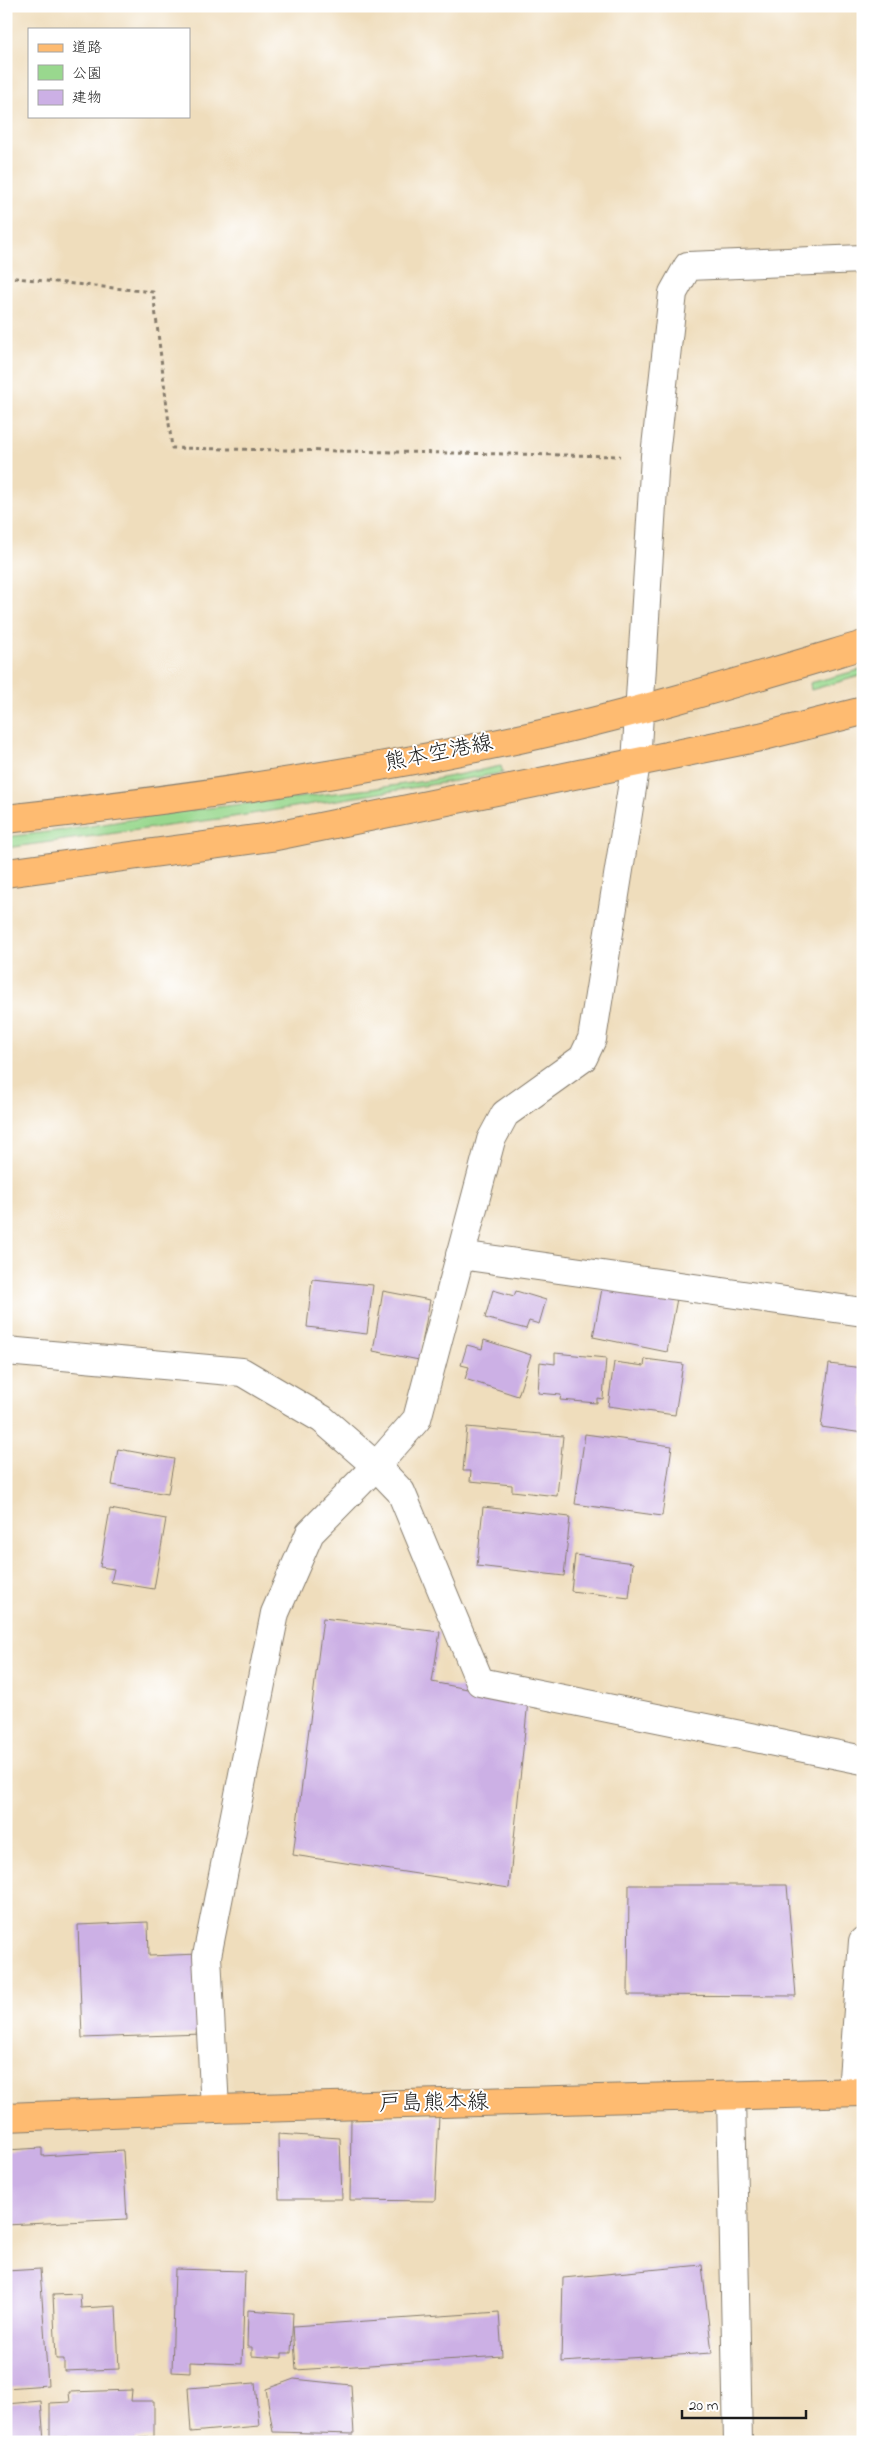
<svg xmlns="http://www.w3.org/2000/svg" width="869" height="2448" font-family="'Indie Flower','Klee One',sans-serif">
<style>
.green{fill:#99d88e;stroke:#5a7a55}
.building{fill:#ccb0e5}
.lines{fill:none;stroke-linecap:round;stroke-linejoin:round}
.minor-casing{stroke:#867c6c;stroke-width:30}
.major-casing{stroke:#867c6c;stroke-width:30}
.path{stroke:#867c6c;stroke-width:3;stroke-dasharray:4 4;stroke-linecap:butt}
.minor{stroke:#fff;stroke-width:28}
.major{stroke:#febb71;stroke-width:28}
.labels{text-anchor:middle;dominant-baseline:central;stroke-width:4;stroke-linejoin:round;paint-order:stroke}
.street-label{font-size:22px;fill:#1c1c1c;stroke:#fff}
</style>
<rect width="100%" height="100%" fill="#fff"/>
<filter id="ink" filterUnits="userSpaceOnUse"><feTurbulence type="fractalNoise" baseFrequency=".02" numOctaves="2"/><feDisplacementMap in="SourceGraphic" scale="10" xChannelSelector="R" yChannelSelector="G"/><feConvolveMatrix kernelMatrix="1 2 1 2 8 2 1 2 1" color-interpolation-filters="sRGB"/></filter>
<filter id="wash" filterUnits="userSpaceOnUse"><feTurbulence type="fractalNoise" baseFrequency=".0096" numOctaves="4" result="noise"/><feDisplacementMap in="SourceGraphic" scale="20" xChannelSelector="R" yChannelSelector="G"/><feGaussianBlur stdDeviation="1.12" result="paint"/><feColorMatrix in="noise" values="0 0 0 0 0 0 0 0 0 0 0 0 0 0 0 0 0 1.4 0 .05"/><feComposite in="paint" operator="in"/></filter>
<g filter="url(#wash)">
<rect width="100%" height="100%" fill="#efddbc"/>
<g class="green">
<path d="M 863,669 L 863,675 L 811,690 L 810,683 Z"/>
<path d="M 501,766 L 503,773 L 233,817 L 6,848 L 6,837 L 73,829 L 183,811 L 370,789 L 432,780 Z"/>
</g>
<g id="blocks">
<g class="building">
<path d="M 604,1278 L 678,1293 L 667,1352 L 593,1337 Z"/>
<path d="M 312,1279 L 373,1285 L 367,1334 L 307,1327 Z"/>
<path d="M 493,1290 L 514,1296 L 516,1291 L 546,1300 L 539,1324 L 529,1321 L 526,1329 L 485,1318 Z"/>
<path d="M 383,1291 L 430,1300 L 419,1360 L 373,1351 Z"/>
<path d="M 484,1340 L 531,1355 L 518,1396 L 465,1379 L 469,1367 L 461,1365 L 467,1345 L 482,1349 Z"/>
<path d="M 555,1353 L 606,1358 L 603,1399 L 597,1398 L 597,1403 L 560,1400 L 561,1395 L 538,1393 L 540,1362 L 555,1364 Z"/>
<path d="M 645,1359 L 683,1364 L 675,1415 L 608,1406 L 614,1362 L 644,1366 Z"/>
<path d="M 829,1364 L 863,1368 L 863,1433 L 821,1427 Z"/>
<path d="M 467,1427 L 563,1436 L 557,1496 L 512,1491 L 512,1485 L 470,1481 L 471,1471 L 463,1471 Z"/>
<path d="M 585,1434 L 672,1446 L 662,1516 L 575,1504 Z"/>
<path d="M 118,1449 L 174,1459 L 168,1494 L 112,1485 Z"/>
<path d="M 483,1507 L 570,1517 L 564,1576 L 477,1566 Z"/>
<path d="M 110,1509 L 166,1519 L 154,1589 L 111,1582 L 114,1569 L 100,1567 Z"/>
<path d="M 575,1555 L 633,1563 L 629,1598 L 571,1591 Z"/>
<path d="M 323,1618 L 440,1632 L 432,1682 L 528,1701 L 509,1888 L 293,1855 Z"/>
<path d="M 629,1885 L 787,1885 L 796,1996 L 628,1995 Z"/>
<path d="M 148,1922 L 149,1956 L 199,1954 L 202,2034 L 82,2038 L 78,1925 Z"/>
<path d="M 439,2115 L 435,2201 L 350,2200 L 351,2119 Z"/>
<path d="M 278,2134 L 340,2138 L 342,2199 L 279,2199 Z"/>
<path d="M 42,2148 L 42,2156 L 123,2151 L 127,2219 L 6,2225 L 6,2150 Z"/>
<path d="M 702,2265 L 712,2353 L 561,2362 L 563,2278 Z"/>
<path d="M 40,2269 L 48,2385 L 6,2388 L 6,2271 Z"/>
<path d="M 175,2269 L 245,2271 L 242,2364 L 190,2362 L 190,2373 L 172,2372 Z"/>
<path d="M 80,2294 L 81,2308 L 116,2306 L 119,2369 L 64,2371 L 64,2359 L 56,2359 L 53,2295 Z"/>
<path d="M 248,2310 L 293,2313 L 291,2353 L 282,2353 L 282,2358 L 252,2356 L 252,2347 L 247,2347 Z"/>
<path d="M 499,2312 L 502,2356 L 296,2370 L 293,2326 Z"/>
<path d="M 294,2379 L 351,2385 L 354,2434 L 273,2432 L 266,2389 Z"/>
<path d="M 255,2383 L 259,2426 L 191,2432 L 188,2388 Z"/>
<path d="M 132,2390 L 131,2401 L 154,2401 L 154,2437 L 134,2438 L 134,2442 L 69,2442 L 67,2437 L 50,2438 L 50,2403 L 70,2402 L 69,2392 Z"/>
<path d="M 41,2401 L 44,2442 L 6,2442 L 6,2404 Z"/>
</g>
</g>
</g>
<g filter="url(#ink)">
<use href="#blocks" fill-opacity="0" stroke="#867c6c" stroke-width="1"/>
<g class="lines">
<g class="minor-casing">
<g id="minor">
<path d="M 460,1255 L 863,1312"/>
<path d="M 6,1351 L 242,1372 L 322,1419 L 376,1466 L 401,1492 L 480,1682 L 863,1760"/>
<path d="M 852,2092 L 863,1941"/>
<path d="M 731,2096 L 738,2442"/>
<path d="M 215,2109 L 207,1956 L 275,1613 L 310,1533 L 376,1466 L 417,1419 L 491,1140 L 505,1114 L 583,1058 L 592,1039 L 636,763 L 655,456 L 673,293 L 688,266 L 863,259"/>
</g>
</g>
<g class="major-casing">
<g id="major">
<path d="M 6,819 C 178,800 350,775 519,739 C 635,714 749,679 863,645"/>
<path d="M 6,873 L 271,837 L 760,737 L 863,711"/>
<path d="M 6,2117 L 215,2109 L 863,2092"/>
</g>
</g>
<path class="path" d="M 6,277 L 153,292 L 172,448 L 620,456"/>
<use href="#minor" class="minor"/>
<use href="#major" class="major"/>
</g>
</g>
<g class="labels">
<g class="street-label">
<text transform="translate(439 754) rotate(-11)">熊本空港線</text>
<text transform="translate(434 2104) rotate(-1)">戸島熊本線</text>
</g>
</g>
<rect width="869" height="2448" fill="none" stroke="#fff" stroke-width="25"/>
<rect x="28" y="28" width="162" height="90" fill="#ffffff" stroke="#a4a4a4"/>
<rect x="38" y="44" width="25" height="8" fill="#febb71" stroke="#a4a4a4"/>
<text x="72" y="52" font-size="15" fill="#1c1c1c">道路</text>
<rect x="38" y="65" width="25" height="15" fill="#99d88e" stroke="#a4a4a4"/>
<text x="72" y="78" font-size="15" fill="#1c1c1c">公園</text>
<rect x="38" y="90" width="25" height="15" fill="#ccb0e5" stroke="#a4a4a4"/>
<text x="72" y="102" font-size="15" fill="#1c1c1c">建物</text>
<path d="M682 2410v8h124v-8" fill="none" stroke="#1c1c1c" stroke-width="2.5"/>
<text x="689" y="2410" font-size="15" fill="#1c1c1c" stroke="#ffffff" stroke-width="4" paint-order="stroke">20 m</text>
</svg>
